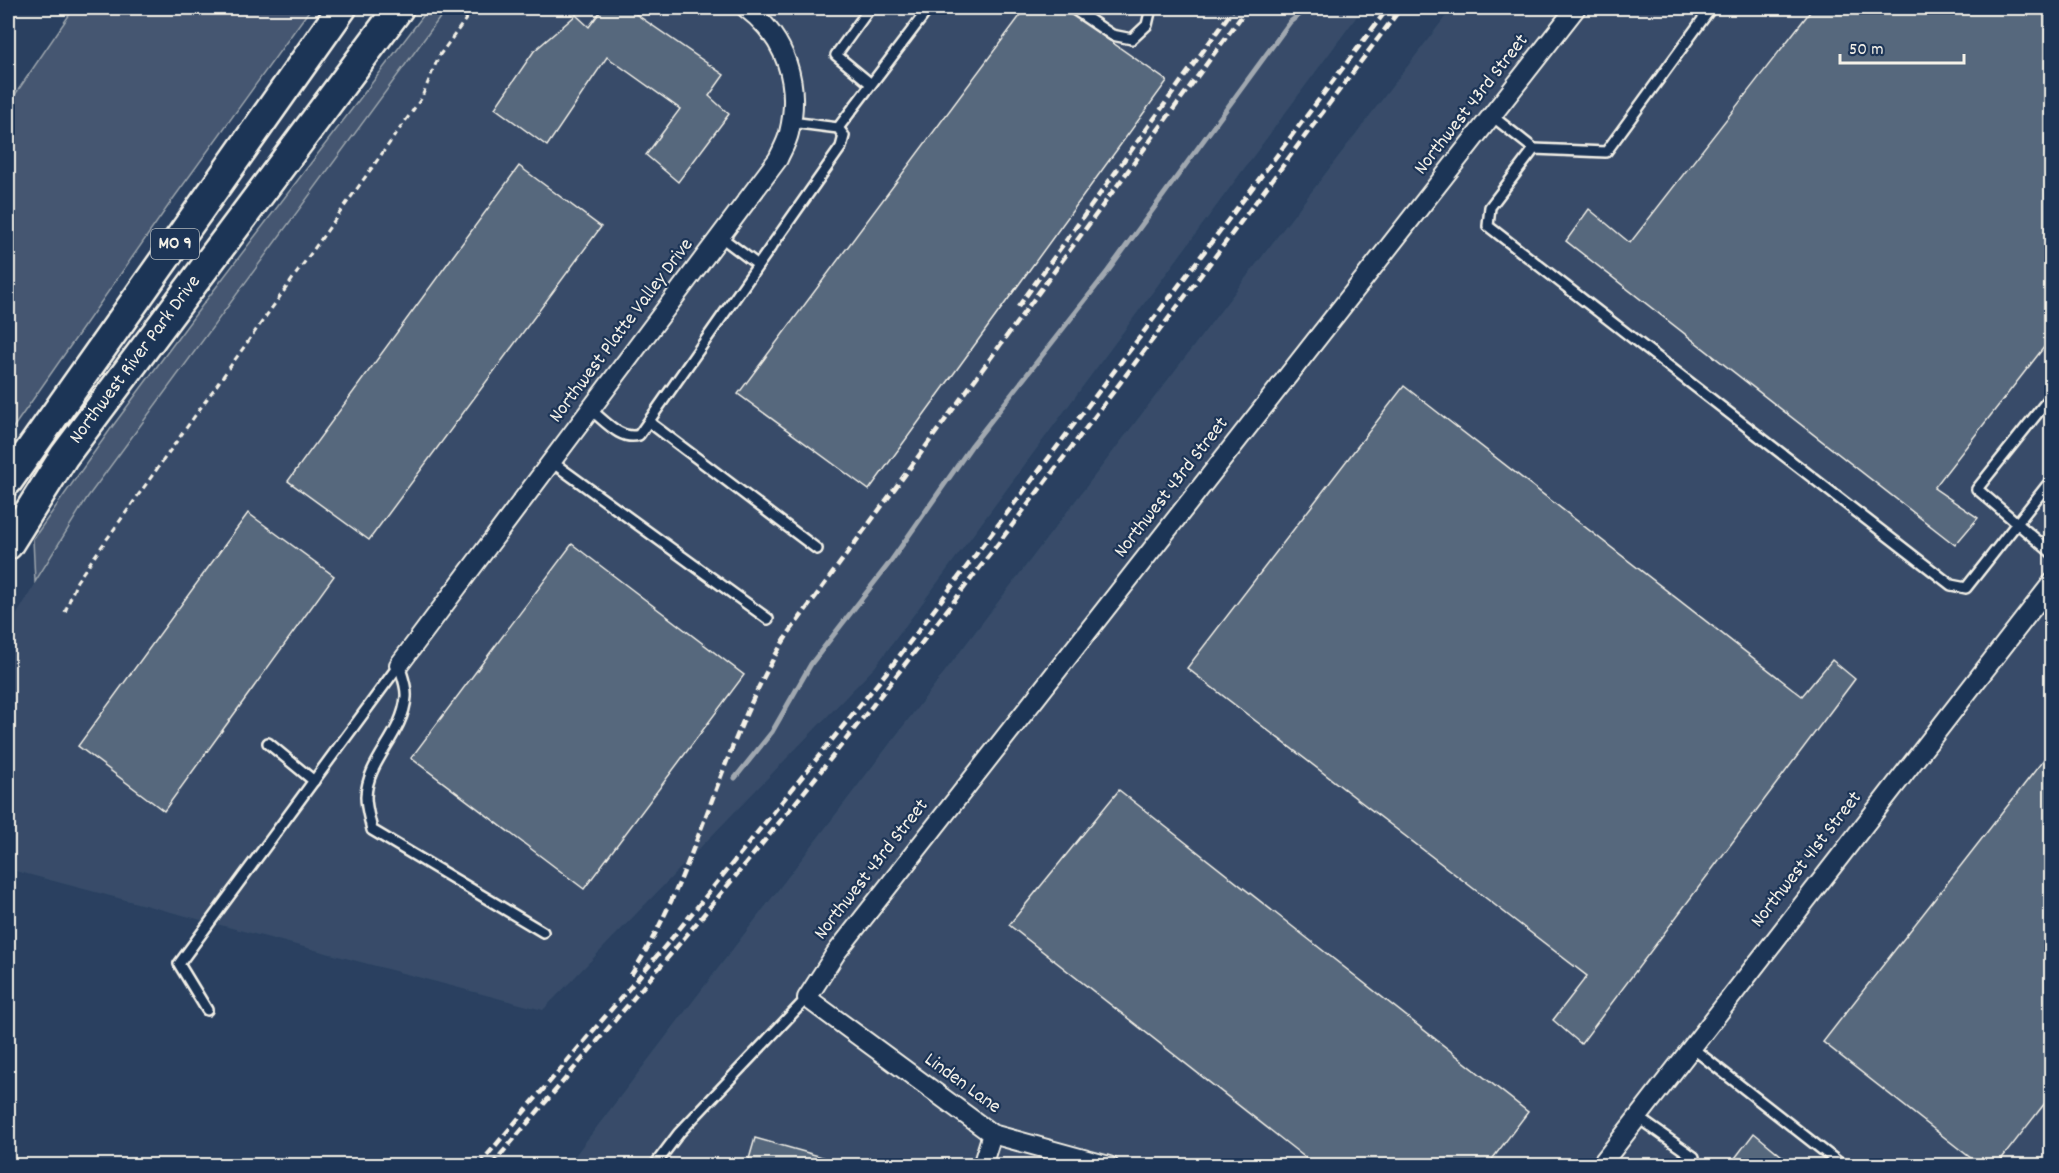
<svg xmlns="http://www.w3.org/2000/svg" width="2059" height="1173" font-family="Dekko,sans-serif">
<style>
.built{fill:#374c69}
.green{fill:#445771;stroke:#9ca4ac;stroke-width:1.5}
.lines{fill:none;stroke-linecap:round;stroke-linejoin:round}
.stream{stroke:#a1a8b0;stroke-width:5}
.building{fill:#56677d;stroke:#f4f1e8;stroke-width:1.5}
.lane-casing{stroke:#f4f1e8;stroke-width:14}
.street-casing{stroke:#f4f1e8;stroke-width:22}
.primary-casing{stroke:#f4f1e8;stroke-width:33}
.path{stroke:#f4f1e8;stroke-width:3;stroke-dasharray:6 4.5;stroke-linecap:butt}
.lane{stroke:#1d3557;stroke-width:9}
.street{stroke:#1d3557;stroke-width:18}
.primary{stroke:#1d3557;stroke-width:28}
.rail{stroke:#f4f1e8;stroke-width:4.5;stroke-dasharray:9 4.5;stroke-linecap:butt}
.labels{text-anchor:middle;dominant-baseline:central;stroke-width:4.5;stroke-linejoin:round;paint-order:stroke}
.shield{fill:#1d3557;stroke:#b4b9bc;stroke-width:1.5}
.shield-label{font-size:18px;font-weight:bold;fill:#f4f1e8}
.street-label{font-size:20px;fill:#f4f1e8;stroke:#1d3557}
</style>
<rect width="100%" height="100%" fill="#2a4060"/>
<filter id="ink" filterUnits="userSpaceOnUse"><feTurbulence type="fractalNoise" baseFrequency=".0167" numOctaves="2"/><feDisplacementMap in="SourceGraphic" scale="12" xChannelSelector="R" yChannelSelector="G"/><feConvolveMatrix kernelMatrix="1 2 1 2 8 2 1 2 1" color-interpolation-filters="sRGB"/></filter>
<g filter="url(#ink)">
<g class="built">
<path d="M 447,8 L 1363,8 L 875,667 L 543,1010 L 8,869 L 8,629 L 87,498 Z"/>
<path d="M 1452,8 L 2051,8 L 2051,1165 L 567,1166 Z"/>
</g>
<g class="green">
<path d="M 74,8 L 311,8 L 173,199 L 8,435 L 8,105 Z"/>
<path d="M 429,8 L 447,8 L 87,498 L 35,582 L 33,539 L 112,427 L 201,307 Z"/>
</g>
<g class="lines">
<path class="stream" d="M 735,778 L 772,732 L 811,664 L 891,561 L 972,445 L 1108,271 L 1290,22 L 1308,8"/>
</g>
<g class="building">
<path d="M 603,8 L 627,8 L 724,75 L 709,96 L 729,114 L 678,182 L 646,155 L 680,109 L 607,57 L 547,146 L 495,108 L 534,51 L 576,15 L 589,27 Z"/>
<path d="M 1026,8 L 1063,8 L 1167,81 L 869,490 L 738,394 Z"/>
<path d="M 1813,8 L 2052,8 L 2052,337 L 1934,488 L 1978,518 L 1955,545 L 1566,241 L 1589,209 L 1630,243 Z"/>
<path d="M 519,166 L 601,227 L 369,540 L 288,481 Z"/>
<path d="M 1404,386 L 1802,696 L 1832,660 L 1855,679 L 1581,1044 L 1553,1020 L 1587,976 L 1187,668 Z"/>
<path d="M 248,513 L 334,576 L 164,811 L 78,746 Z"/>
<path d="M 572,544 L 744,675 L 584,889 L 411,758 Z"/>
<path d="M 2052,749 L 2052,1094 L 1996,1166 L 1981,1166 L 1823,1042 Z"/>
<path d="M 1119,790 L 1528,1112 L 1487,1166 L 1316,1166 L 1009,925 Z"/>
<path d="M 1754,1133 L 1794,1166 L 1729,1166 Z"/>
<path d="M 755,1138 L 854,1166 L 747,1166 Z"/>
</g>
<g class="lines">
<g class="lane-casing">
<g id="lane">
<path d="M 870,8 L 836,55 L 871,84"/>
<path d="M 1072,8 L 1112,35 L 1132,39 L 1147,25 L 1151,8"/>
<path d="M 1711,8 L 1606,152 L 1534,149 L 1490,207 L 1488,226 L 1951,585 L 1966,588 L 2052,479"/>
<path d="M 1492,116 L 1534,149"/>
<path d="M 838,128 L 929,8"/>
<path d="M 721,237 L 758,265"/>
<path d="M 2052,395 L 1977,489 L 2052,553"/>
<path d="M 591,410 C 605,421 621,441 639,435 L 841,147 L 844,136 L 838,128 L 791,122"/>
<path d="M 649,422 L 817,549"/>
<path d="M 552,462 L 768,619"/>
<path d="M 399,665 C 402,675 407,687 406,697 C 403,735 367,760 366,797 C 366,808 370,820 372,830 L 543,932"/>
<path d="M 268,743 L 314,781"/>
<path d="M 207,1010 L 179,964 L 399,665"/>
<path d="M 1691,1047 L 1843,1166"/>
<path d="M 1637,1117 L 1694,1157 L 1688,1166"/>
<path d="M 654,1166 L 679,1133 L 807,998"/>
</g>
</g>
<g class="street-casing">
<g id="street">
<path d="M 399,665 L 778,159 C 782,150 787,142 789,133 C 801,84 786,38 746,8"/>
<path d="M 982,1166 L 992,1134"/>
<path d="M 1109,1166 L 992,1134 L 807,998 L 836,953 L 1576,8"/>
<path d="M 1600,1166 L 2052,583"/>
</g>
</g>
<g class="primary-casing">
<g id="primary">
<path d="M 8,481 L 342,8"/>
<path id="s1" d="M 8,545 L 64,456 L 399,8"/>
</g>
</g>
<path class="path" d="M 65,612 L 77,581 L 421,99 L 439,56 L 474,8"/>
<use href="#lane" class="lane"/>
<use href="#street" class="street"/>
<use href="#primary" class="primary"/>
<g class="rail">
<path d="M 1018,307 L 1232,11"/>
<path d="M 631,975 C 700,869 721,740 788,634 L 1241,17"/>
<path d="M 478,1166 L 672,938 L 894,663 L 1388,8"/>
<path d="M 491,1166 C 613,1023 735,880 851,733 C 1039,495 1219,250 1401,8"/>
</g>
</g>
</g>
<g class="labels">
<rect class="shield" x="151" y="229" width="48" height="30" rx="4.5"/>
<g class="shield-label">
<text x="175" y="244">MO 9</text>
</g>
<g class="street-label">
<text transform="translate(1472 105) rotate(-52)">Northwest 43rd Street</text>
<text transform="translate(622 331) rotate(-53)">Northwest Platte Valley Drive</text>
<text stroke="none"><textPath href="#s1" startOffset="225">Northwest River Park Drive</textPath></text>
<text transform="translate(1172 488) rotate(-52)">Northwest 43rd Street</text>
<text transform="translate(1807 860) rotate(-52)">Northwest 41st Street</text>
<text transform="translate(872 870) rotate(-52)">Northwest 43rd Street</text>
<text transform="translate(962 1084) rotate(36)">Linden Lane</text>
</g>
</g>
<rect width="2059" height="1173" fill="none" stroke="#1d3557" stroke-width="30"/>
<rect x="15" y="15" width="2029" height="1143" fill="none" stroke="#f4f1e8" stroke-width="2" filter="url(#ink)"/>
<path d="M1840 54v9h124v-9" fill="none" stroke="#f4f1e8" stroke-width="3"/>
<text x="1849" y="54" font-size="18" fill="#f4f1e8" stroke="#1d3557" stroke-width="4.5" paint-order="stroke">50 m</text>
</svg>
